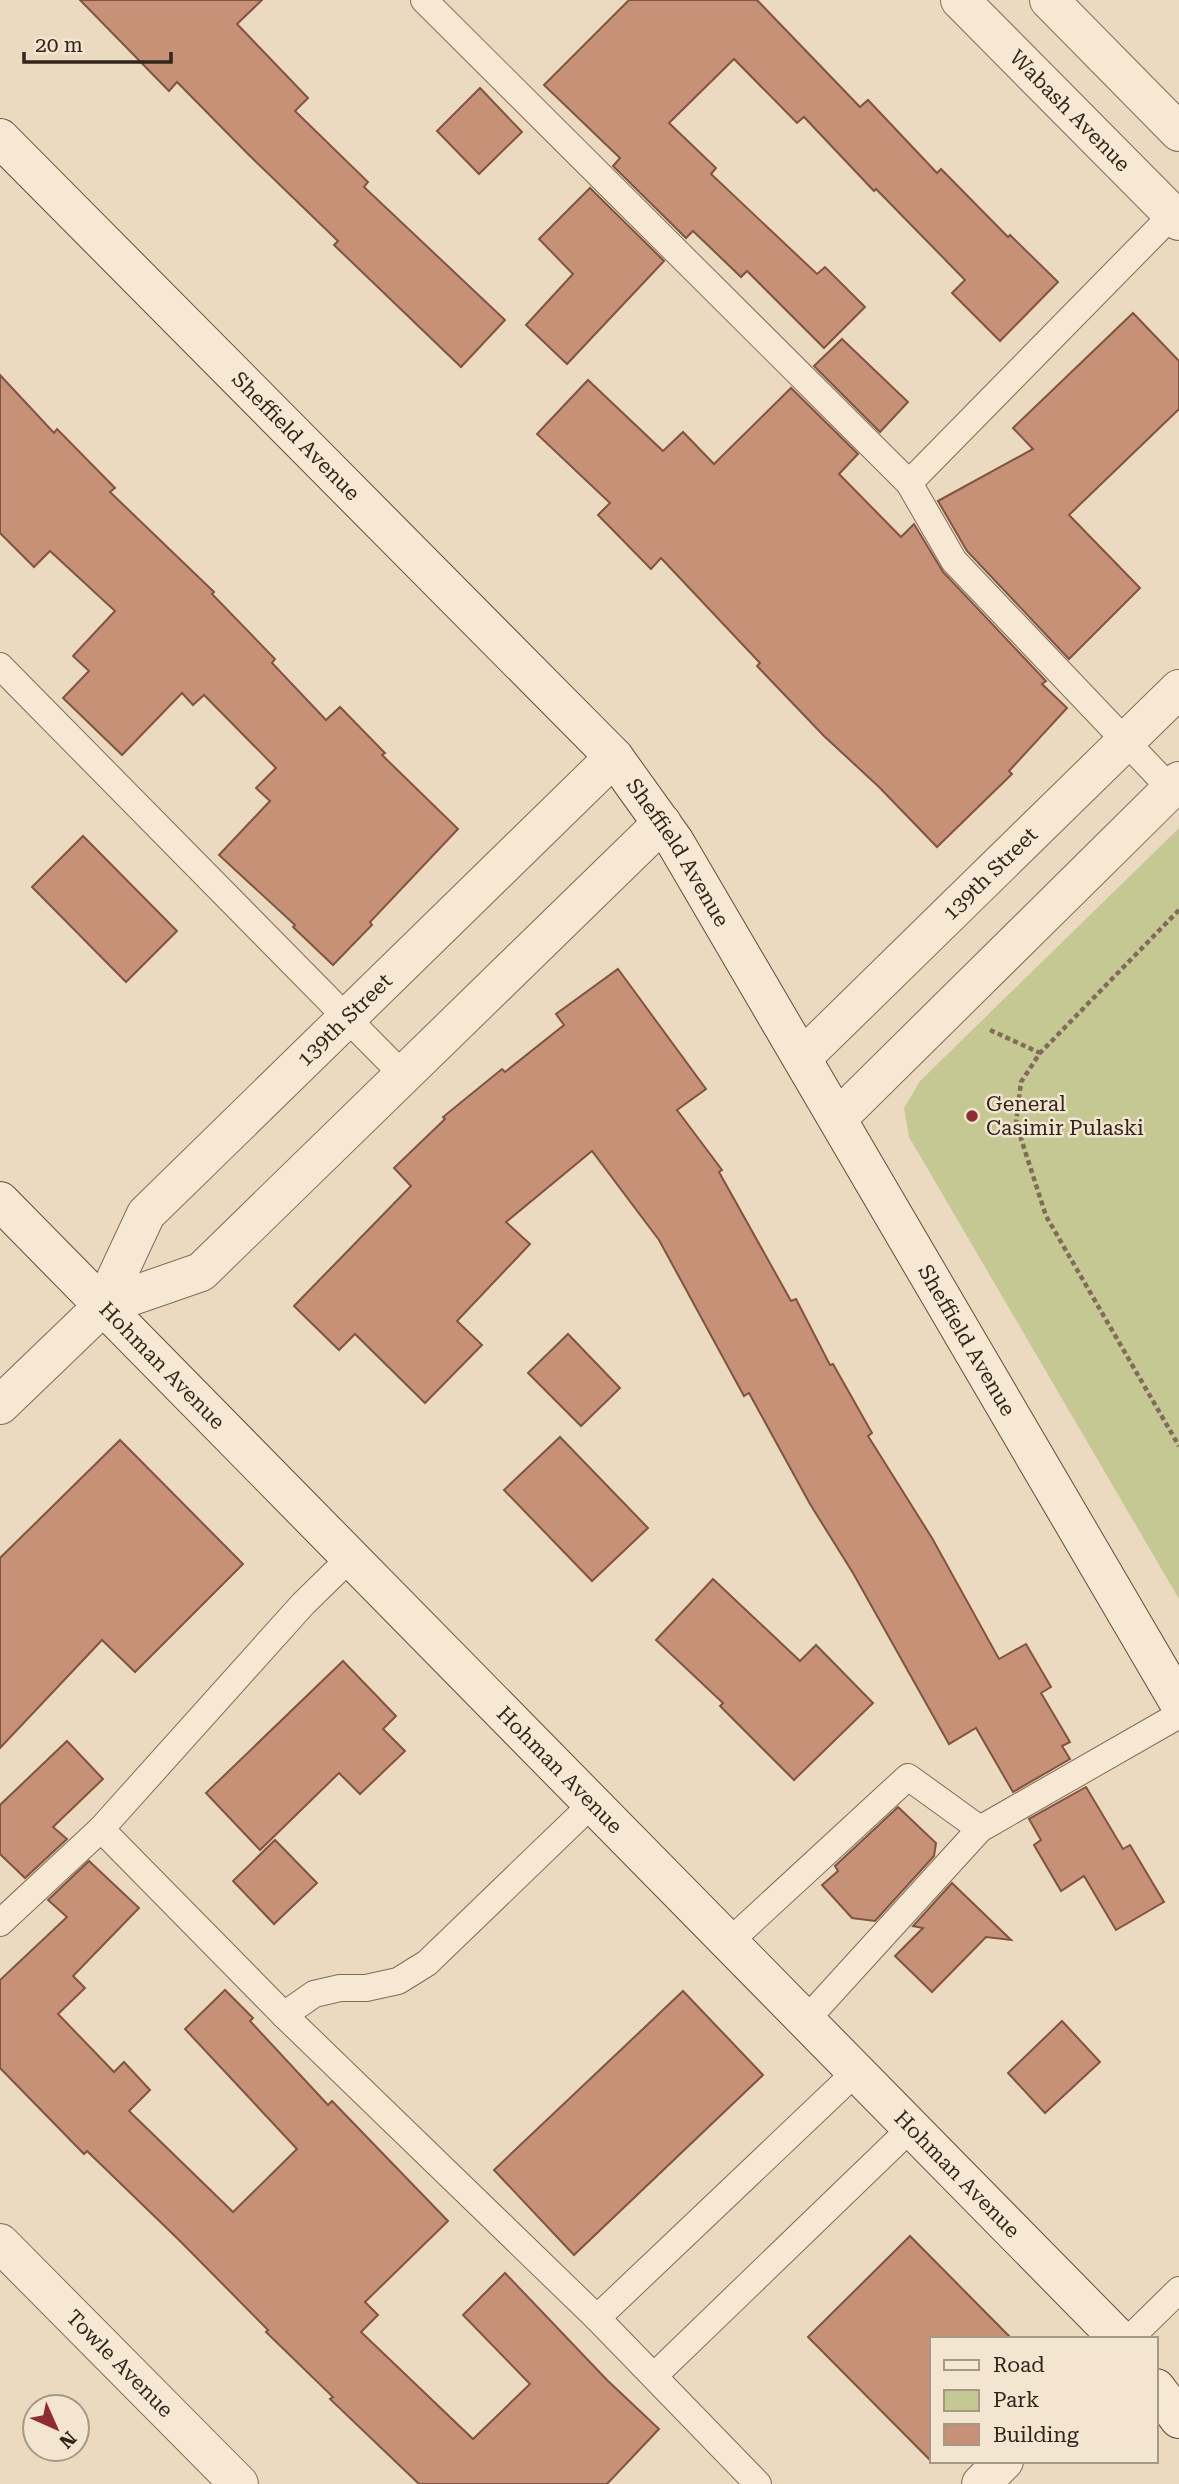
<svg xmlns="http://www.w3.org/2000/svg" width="1179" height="2484" font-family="'Roboto Serif',serif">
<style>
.green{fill:#c6c894}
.building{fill:#c79177;stroke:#805440;stroke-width:2}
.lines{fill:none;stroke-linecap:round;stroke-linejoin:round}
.lane-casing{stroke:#826b59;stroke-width:28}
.street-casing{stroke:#826b59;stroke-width:40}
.secondary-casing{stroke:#644d3c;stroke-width:40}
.path{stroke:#826b59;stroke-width:4.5;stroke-dasharray:5 3.5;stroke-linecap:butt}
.lane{stroke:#f6e8d2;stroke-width:26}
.street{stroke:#f6e8d2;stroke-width:38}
.secondary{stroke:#f6e8d2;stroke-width:38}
.poi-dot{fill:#8e2c36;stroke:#f3e5cf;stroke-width:2.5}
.labels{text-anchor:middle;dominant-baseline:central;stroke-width:5;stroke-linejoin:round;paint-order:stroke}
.street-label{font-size:21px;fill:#33251c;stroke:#f3e5cf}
.poi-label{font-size:21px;fill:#33251c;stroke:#f3e5cf;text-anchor:start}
</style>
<rect width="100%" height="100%" fill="#ebdac0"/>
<path class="green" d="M 1179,828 L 1179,1599 L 909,1137 L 904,1108 L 920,1081 Z"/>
<g class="building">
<path d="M 80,0 L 262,0 L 237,24 L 308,98 L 295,111 L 368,182 L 364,187 L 505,320 L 461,367 L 334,245 L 338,241 L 249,155 L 177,82 L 169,91 Z"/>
<path d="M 629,0 L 757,0 L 860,107 L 868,100 L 937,173 L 941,169 L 1008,237 L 1010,235 L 1058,282 L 1000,341 L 952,293 L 965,280 L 876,189 L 874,191 L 804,117 L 797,123 L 734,59 L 669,123 L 716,168 L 711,174 L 817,274 L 825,267 L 865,307 L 824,348 L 747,271 L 741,277 L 693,231 L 686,238 L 613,166 L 620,158 L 544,85 Z"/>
<path d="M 480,88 L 522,132 L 479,174 L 437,131 Z"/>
<path d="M 590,188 L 664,261 L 567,364 L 526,325 L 573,274 L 539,239 Z"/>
<path d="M 1133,313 L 1179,361 L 1179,409 L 1069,515 L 1140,588 L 1069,659 L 967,551 L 938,501 L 1033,449 L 1013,428 Z"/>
<path d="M 842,339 L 908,402 L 880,432 L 814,366 Z"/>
<path d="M 0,375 L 54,433 L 57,429 L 115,488 L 110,492 L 214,592 L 212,594 L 275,659 L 272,663 L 326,720 L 340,707 L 385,753 L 382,755 L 458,829 L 370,922 L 372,925 L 333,965 L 293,927 L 295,925 L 219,855 L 270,801 L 256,788 L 276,768 L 204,695 L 193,705 L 182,693 L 122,755 L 63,698 L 89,671 L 73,656 L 115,611 L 50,551 L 34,567 L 0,533 Z"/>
<path d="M 588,380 L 663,451 L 683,432 L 714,464 L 791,388 L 858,454 L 839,474 L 901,537 L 914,524 L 943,572 L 1046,681 L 1042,684 L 1067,708 L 1009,771 L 1012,774 L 937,847 L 879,787 L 824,736 L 757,666 L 760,663 L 661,558 L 651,569 L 598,515 L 610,503 L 537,434 Z"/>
<path d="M 83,836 L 177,931 L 126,982 L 32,887 Z"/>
<path d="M 618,969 L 706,1089 L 677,1110 L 722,1170 L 719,1172 L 791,1301 L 796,1299 L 830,1365 L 833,1364 L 872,1433 L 868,1436 L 932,1538 L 999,1659 L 1026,1644 L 1051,1687 L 1041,1693 L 1070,1742 L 1062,1746 L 1070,1759 L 1013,1792 L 976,1728 L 949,1744 L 853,1573 L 810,1504 L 749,1393 L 744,1396 L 659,1240 L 592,1151 L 506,1222 L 530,1244 L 457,1321 L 482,1345 L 425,1403 L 355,1334 L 339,1350 L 294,1306 L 411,1186 L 394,1168 L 445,1119 L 443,1117 L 502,1069 L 505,1072 L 564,1025 L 556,1014 Z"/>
<path d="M 568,1334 L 620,1388 L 581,1426 L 528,1373 Z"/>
<path d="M 560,1437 L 648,1528 L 592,1581 L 504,1490 Z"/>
<path d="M 120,1440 L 243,1564 L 135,1672 L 102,1640 L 0,1748 L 0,1558 Z"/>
<path d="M 713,1579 L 800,1661 L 816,1645 L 873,1703 L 794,1780 L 720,1706 L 723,1703 L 656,1640 Z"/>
<path d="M 343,1661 L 396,1716 L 383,1729 L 405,1751 L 360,1794 L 339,1773 L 260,1850 L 206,1793 Z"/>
<path d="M 67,1741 L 103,1779 L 53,1827 L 67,1839 L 25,1878 L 0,1854 L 0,1805 Z"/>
<path d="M 1086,1787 L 1123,1849 L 1130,1845 L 1164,1902 L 1116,1930 L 1084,1876 L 1061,1891 L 1034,1845 L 1041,1840 L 1029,1819 Z"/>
<path d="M 898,1807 L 936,1843 L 934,1856 L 875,1921 L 852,1918 L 822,1885 L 838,1871 L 835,1866 Z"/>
<path d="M 275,1840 L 317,1883 L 274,1924 L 233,1881 Z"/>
<path d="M 89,1861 L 139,1908 L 73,1976 L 85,1988 L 58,2014 L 114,2072 L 124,2062 L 150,2090 L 129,2111 L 233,2212 L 297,2149 L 185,2029 L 225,1990 L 253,2018 L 250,2021 L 328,2105 L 332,2101 L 448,2221 L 365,2302 L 378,2315 L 361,2332 L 473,2439 L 530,2384 L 463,2315 L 505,2273 L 607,2380 L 659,2429 L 607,2484 L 419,2484 L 330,2399 L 333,2397 L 266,2332 L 268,2330 L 179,2240 L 87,2151 L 84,2154 L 0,2068 L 0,1980 L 67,1917 L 48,1900 Z"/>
<path d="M 952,1883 L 1011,1940 L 986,1937 L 932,1992 L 895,1956 L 923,1928 L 913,1926 Z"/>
<path d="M 683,1991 L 763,2075 L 574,2255 L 494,2170 Z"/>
<path d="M 1062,2021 L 1100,2062 L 1045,2113 L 1008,2073 Z"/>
<path d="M 910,2236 L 1012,2339 L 932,2339 L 932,2462 L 808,2337 Z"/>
</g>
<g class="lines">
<g class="lane-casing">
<g id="lane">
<path d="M 424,0 L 909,483 L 954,561 L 1171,789"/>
<path d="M 909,483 L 1179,208"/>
<path d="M 0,666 L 403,1075"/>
<path d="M 101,1829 L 284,2015 L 597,2318 L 758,2484"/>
<path d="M 0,1923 L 101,1829 L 303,1604 L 351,1557"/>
<path d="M 729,1942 L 908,1777 L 980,1829"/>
<path d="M 284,2015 L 314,1994 L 340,1988 L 366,1988 L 398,1981 L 427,1963 L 593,1803"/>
<path d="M 806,2020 L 980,1829 L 1179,1715"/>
<path d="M 597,2318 L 857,2071"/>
<path d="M 1129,2339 L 1179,2290"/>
<path d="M 654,2376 L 912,2127"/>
</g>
</g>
<g class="street-casing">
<g id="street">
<path id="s1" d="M 960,0 L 1179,221"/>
<path d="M 1049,0 L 1179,132"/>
<path id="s2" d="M 803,1057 L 1179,689"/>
<path d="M 838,1118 L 1179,781"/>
<path d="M 103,1306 L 201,1272 L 662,823"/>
<path id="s3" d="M 0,1405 L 103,1306 L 146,1214 L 614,757"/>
<path id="s4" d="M 0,2243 L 239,2484"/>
<path d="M 981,2484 L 1004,2461"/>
</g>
</g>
<g class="secondary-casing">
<g id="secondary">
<path id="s5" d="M 0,138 L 614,757 L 675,842 L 1179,1703"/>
<path id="s6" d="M 0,1201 L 1119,2339"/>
<path d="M 1156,2388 L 1179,2419"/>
</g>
</g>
<g class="path">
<path d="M 1179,910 L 1040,1053 L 1021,1082 L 1016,1123 L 1046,1216 L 1179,1446"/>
<path d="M 990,1030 L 1040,1053"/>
</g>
<use href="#lane" class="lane"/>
<use href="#street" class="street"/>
<use href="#secondary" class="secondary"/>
</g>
<circle class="poi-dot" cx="972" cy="1116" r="7"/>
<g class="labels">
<g class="street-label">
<text stroke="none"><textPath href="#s1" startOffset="156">Wabash Avenue</textPath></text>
<text stroke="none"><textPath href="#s5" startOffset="420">Sheffield Avenue</textPath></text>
<text stroke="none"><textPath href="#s5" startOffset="987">Sheffield Avenue</textPath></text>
<text stroke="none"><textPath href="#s2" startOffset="262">139th Street</textPath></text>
<text stroke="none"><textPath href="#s3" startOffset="522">139th Street</textPath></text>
<text stroke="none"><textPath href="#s5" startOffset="1554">Sheffield Avenue</textPath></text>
<text stroke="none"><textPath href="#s6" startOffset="231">Hohman Avenue</textPath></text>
<text stroke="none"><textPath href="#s6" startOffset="798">Hohman Avenue</textPath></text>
<text stroke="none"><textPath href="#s6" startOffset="1365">Hohman Avenue</textPath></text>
<text stroke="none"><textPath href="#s4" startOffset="170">Towle Avenue</textPath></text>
</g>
<g class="poi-label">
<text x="986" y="1104">General<tspan x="986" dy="24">Casimir Pulaski</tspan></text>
</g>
</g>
<rect x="930" y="2337" width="228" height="126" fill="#f3e5cf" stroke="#a69887" stroke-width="2"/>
<rect x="944" y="2360" width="35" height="10" fill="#f6e8d2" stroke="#a69887" stroke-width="2"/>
<text x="993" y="2372" font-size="21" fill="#33251c">Road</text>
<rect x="944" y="2390" width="35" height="21" fill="#c6c894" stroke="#a69887" stroke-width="2"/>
<text x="993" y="2407" font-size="21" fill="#33251c">Park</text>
<rect x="944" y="2424" width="35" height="21" fill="#c79177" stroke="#a69887" stroke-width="2"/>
<text x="993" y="2442" font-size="21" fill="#33251c">Building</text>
<g transform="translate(56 2428) rotate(135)"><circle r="33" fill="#f3e5cf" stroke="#a69887" stroke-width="2"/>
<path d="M0-5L12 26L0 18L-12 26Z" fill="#8e2c36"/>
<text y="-10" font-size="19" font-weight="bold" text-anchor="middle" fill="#33251c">N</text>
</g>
<path d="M24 52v10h147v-10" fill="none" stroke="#33251c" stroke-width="3.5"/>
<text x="35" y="52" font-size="21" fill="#33251c" stroke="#f3e5cf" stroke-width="5" paint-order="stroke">20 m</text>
</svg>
